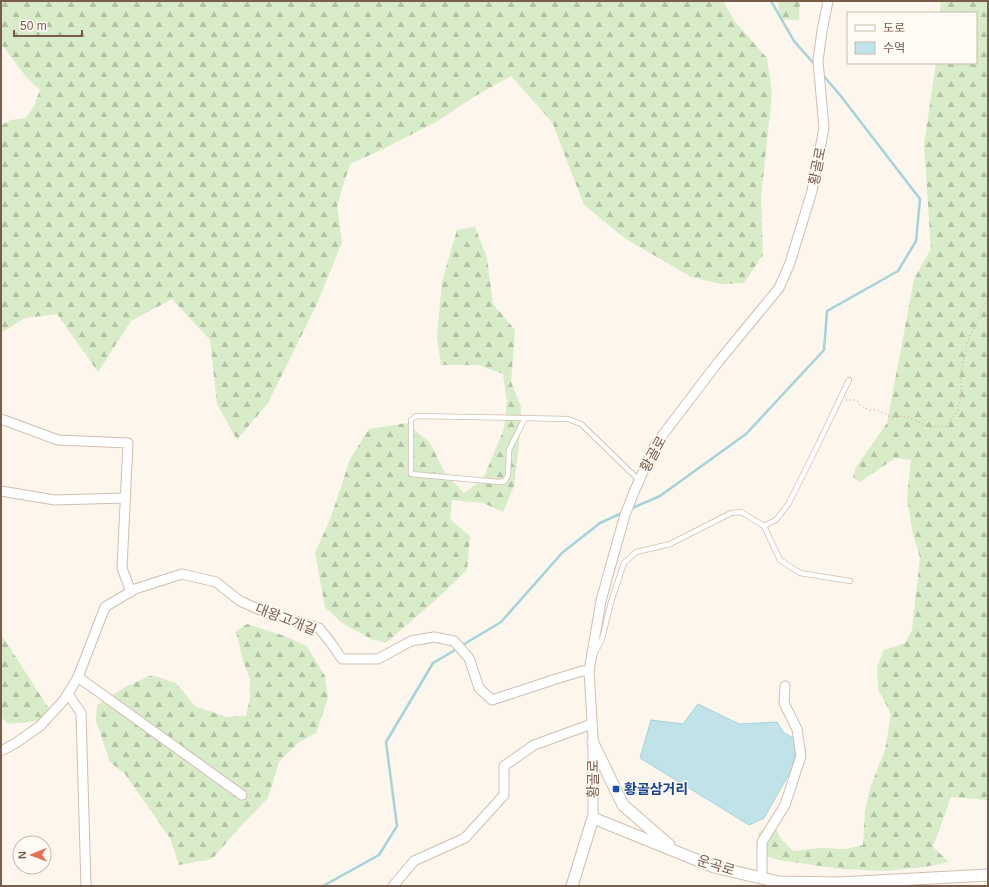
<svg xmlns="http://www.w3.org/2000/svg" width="989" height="887" font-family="Arial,'Noto Sans KR',sans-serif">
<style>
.forest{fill:url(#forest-firs)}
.water{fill:#bfe3e8;stroke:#a5d3da}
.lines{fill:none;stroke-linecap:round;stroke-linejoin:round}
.stream{stroke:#a5d3da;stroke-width:2.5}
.service-casing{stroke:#d1beb0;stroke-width:6}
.minor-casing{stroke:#d1beb0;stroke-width:11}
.tertiary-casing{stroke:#d1beb0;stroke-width:13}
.path{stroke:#d9b8a5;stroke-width:1.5;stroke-dasharray:1 3;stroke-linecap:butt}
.service{stroke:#fff;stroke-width:4.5}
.minor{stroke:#fff;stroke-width:9}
.tertiary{stroke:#fff;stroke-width:11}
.transit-dot{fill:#1a4fb4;stroke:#fffaf3;stroke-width:1.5}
.labels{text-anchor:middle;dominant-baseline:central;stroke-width:3;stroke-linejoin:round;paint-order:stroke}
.street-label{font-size:14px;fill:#7a5c4d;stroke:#fffaf3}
.transit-label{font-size:14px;font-weight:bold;fill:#164399;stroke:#fffaf3;text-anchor:start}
</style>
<defs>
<pattern id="forest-firs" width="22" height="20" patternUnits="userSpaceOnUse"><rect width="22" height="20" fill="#d8ecc9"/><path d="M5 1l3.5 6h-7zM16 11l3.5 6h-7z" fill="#b4c2a5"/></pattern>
</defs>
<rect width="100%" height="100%" fill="#fdf6ec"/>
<g class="forest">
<path d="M 1,1 L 723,1 L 736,23 L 767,58 L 772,93 L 761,198 L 763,255 L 744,283 L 721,284 L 691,277 L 626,239 L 584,205 L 552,122 L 511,76 L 472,98 L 436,122 L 383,149 L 350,164 L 337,205 L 342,242 L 317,304 L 268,403 L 237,440 L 217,404 L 210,340 L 172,299 L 131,321 L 98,372 L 57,314 L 25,318 L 1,333 L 1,125 L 11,120 L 26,118 L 34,106 L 40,90 L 27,78 L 1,44 Z"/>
<path d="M 778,1 L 800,1 L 799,20 L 780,19 Z"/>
<path d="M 941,1 L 988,1 L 988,800 L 951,797 L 933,847 L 949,862 L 924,867 L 887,871 L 841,869 L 779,860 L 761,855 L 758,833 L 773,823 L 781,839 L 793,851 L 819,848 L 845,849 L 863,845 L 865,811 L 870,788 L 885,750 L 891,714 L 878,689 L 877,667 L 884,650 L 905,643 L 912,630 L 920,558 L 912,530 L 907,498 L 911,460 L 895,458 L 860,482 L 853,478 L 855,469 L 887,423 L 914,279 L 931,249 L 924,144 L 936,63 L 976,63 L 976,13 L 940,13 Z"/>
<path d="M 475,227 L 487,258 L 493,304 L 515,330 L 511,382 L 521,407 L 519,445 L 514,486 L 503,512 L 483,503 L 452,500 L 450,519 L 470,536 L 467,570 L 439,597 L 386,643 L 371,639 L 342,623 L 325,607 L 315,553 L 331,517 L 350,459 L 369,429 L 407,423 L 430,443 L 445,473 L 464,493 L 483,479 L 504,429 L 507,401 L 503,374 L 479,365 L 441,365 L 437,337 L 442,281 L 457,230 Z"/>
<path d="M 247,624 L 285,636 L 307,646 L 325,676 L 328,698 L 316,733 L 299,742 L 279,762 L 268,798 L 240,827 L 212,859 L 179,865 L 170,838 L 125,774 L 110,762 L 96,721 L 97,705 L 127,686 L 152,675 L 176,683 L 195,706 L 226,717 L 246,716 L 250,698 L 250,679 L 243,661 L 236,631 Z"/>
<path d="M 1,634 L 51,712 L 37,721 L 8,724 L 1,717 Z"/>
</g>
<path class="water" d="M 698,704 L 739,724 L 777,722 L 784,733 L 796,739 L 794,765 L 764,818 L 749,825 L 640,758 L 651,720 L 683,724 Z"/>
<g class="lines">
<g class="stream">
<path d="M 771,1 L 794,41 L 816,66"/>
<path d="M 630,509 L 660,496 L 746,434 L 824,350 L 827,311 L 898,271 L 916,241 L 920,199 L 840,95 L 823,75"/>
<path d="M 461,646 L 501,622 L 562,553 L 600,523 L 624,512"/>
<path d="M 323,886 L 379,855 L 397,826 L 386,742 L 433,663 L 457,649"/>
</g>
<g class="service-casing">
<g id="service">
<path d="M 525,418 L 509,450 L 508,475 L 505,481 L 499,482 L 411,474 L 411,420 L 416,416 L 568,419 L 581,424 L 639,480"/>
<path d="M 764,526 L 780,560 L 800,573 L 850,581"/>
<path d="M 595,653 L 602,639 L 611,602 L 624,563 L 636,552 L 670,544 L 731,513 L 741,512 L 764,526 L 776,520 L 789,503 L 815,451 L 849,380"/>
</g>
</g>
<g class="minor-casing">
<g id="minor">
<path d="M 1,419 L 58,440 L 128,443 L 122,568 L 131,592"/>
<path d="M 1,491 L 55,500 L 125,498"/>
<path d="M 78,677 L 242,795"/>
<path d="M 68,694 L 81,713 L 86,886"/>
<path d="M 1,751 L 16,743 L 40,726 L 64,700 L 78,677 L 105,607 L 135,589 L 182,574 L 216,582 L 240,601 L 267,613 L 319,628 L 331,643 L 342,659 L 378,659 L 411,641 L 434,637 L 454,641 L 469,658 L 479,688 L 492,700 L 556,679 L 582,671 L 589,671"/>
<path d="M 593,818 L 593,737 L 589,671 L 601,601 L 610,568 L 625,515 L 634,492 L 655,445 L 719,361 L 779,288 L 790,263 L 812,191 L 824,128 L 818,61 L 822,31 L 828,1"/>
<path d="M 762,878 L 762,842 L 785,805 L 801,756 L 797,729 L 784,703 L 785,686"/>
<path d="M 393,886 L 414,861 L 465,838 L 504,795 L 504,766 L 534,745 L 592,724"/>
</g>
</g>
<g class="tertiary-casing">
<g id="tertiary">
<path d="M 593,743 L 623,805 L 669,845"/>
<path d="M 572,886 L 593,818 L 714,867 L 779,882 L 839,883 L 988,875"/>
</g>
</g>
<path class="path" d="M 846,400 L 857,400 L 861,406 L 870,410 L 877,410 L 893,418 L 901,416 L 908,417 L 930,427 L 946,426 L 957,413 L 961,395 L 961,372 L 967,345 L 970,335 L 979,319 L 980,312 L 986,303 L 988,296"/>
<use href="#service" class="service"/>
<use href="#minor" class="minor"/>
<use href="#tertiary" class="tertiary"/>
</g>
<rect class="transit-dot" x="612" y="785" width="8" height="8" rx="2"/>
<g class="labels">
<g class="street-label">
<text transform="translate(817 166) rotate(-79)">황골로</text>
<text transform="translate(653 454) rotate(-61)">황골로</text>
<text transform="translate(286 619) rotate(21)">대왕고개길</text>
<text transform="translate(593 779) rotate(-90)">황골로</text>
<text transform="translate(716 865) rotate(17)">운곡로</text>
</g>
<g class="transit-label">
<text x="624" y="789">황골삼거리</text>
</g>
</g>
<rect width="989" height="887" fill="none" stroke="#7a5c4d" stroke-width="4"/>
<rect x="847" y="12" width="130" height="52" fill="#fffaf3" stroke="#cabbb1"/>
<rect x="855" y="25" width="20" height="6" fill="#ffffff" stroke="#cabbb1"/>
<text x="883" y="32" font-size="12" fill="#7a5c4d">도로</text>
<rect x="855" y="42" width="20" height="12" fill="#bfe3e8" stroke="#cabbb1"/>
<text x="883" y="52" font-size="12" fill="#7a5c4d">수역</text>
<g transform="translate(32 855) rotate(269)"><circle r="19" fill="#fffaf3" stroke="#cabbb1"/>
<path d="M0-3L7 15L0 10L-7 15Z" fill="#e76f51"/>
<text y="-6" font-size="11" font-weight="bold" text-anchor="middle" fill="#7a5c4d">N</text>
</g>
<path d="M14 30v6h68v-6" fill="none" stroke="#7a5c4d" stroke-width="2"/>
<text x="20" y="30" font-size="12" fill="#7a5c4d" stroke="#fffaf3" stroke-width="3" paint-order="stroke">50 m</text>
</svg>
